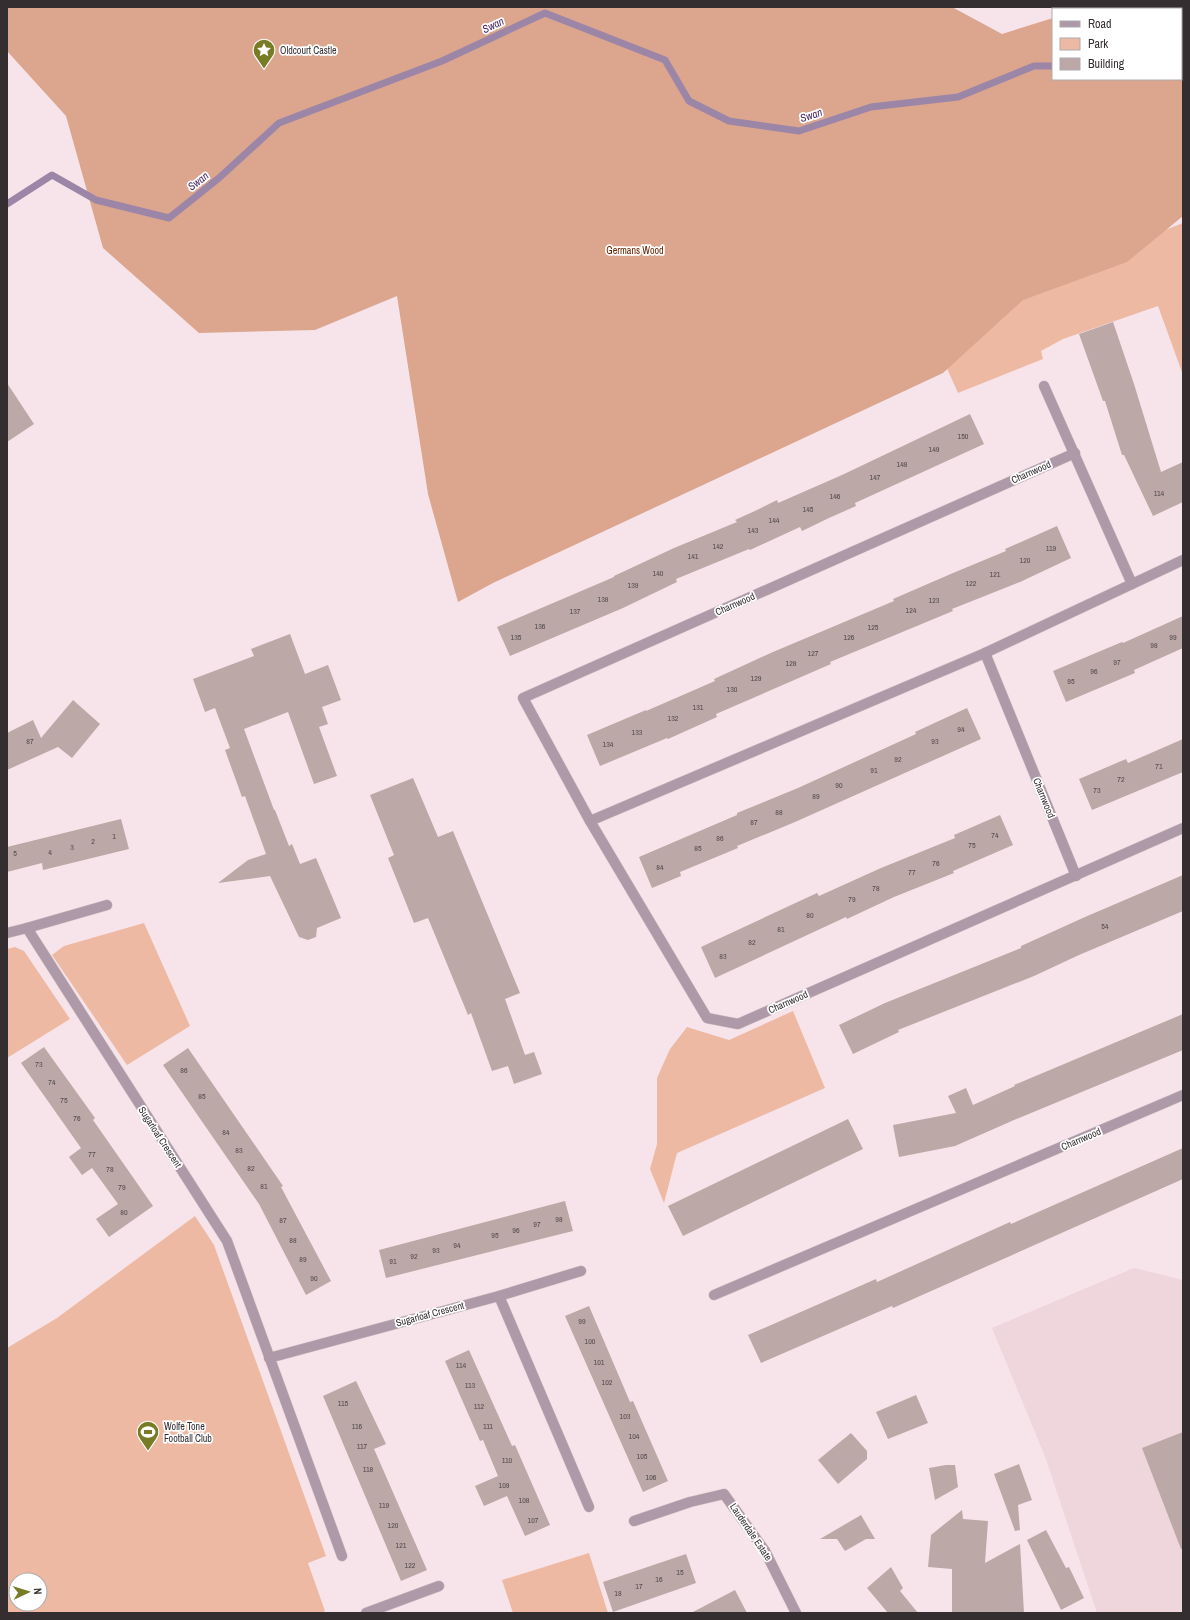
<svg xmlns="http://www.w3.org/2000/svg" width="1190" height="1620" font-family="'Archivo Narrow',sans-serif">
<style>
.built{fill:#efd5dc}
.green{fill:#eeb9a3;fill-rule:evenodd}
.forest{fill:#dca58e}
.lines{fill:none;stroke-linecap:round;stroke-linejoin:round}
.stream{stroke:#9b86a8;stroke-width:7}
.building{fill:#bba8a7}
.minor-casing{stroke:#d0c0c5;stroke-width:11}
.minor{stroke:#ad99a8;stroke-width:10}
.labels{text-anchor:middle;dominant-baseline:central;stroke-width:3.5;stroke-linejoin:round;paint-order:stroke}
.number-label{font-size:8px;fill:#564c4e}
.poi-label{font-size:10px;fill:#352e30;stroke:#fff;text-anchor:start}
.park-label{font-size:10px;fill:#652402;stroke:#fff}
.street-label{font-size:10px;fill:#352e30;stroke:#fff}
.water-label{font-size:11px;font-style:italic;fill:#4d2963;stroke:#fff}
</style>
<rect width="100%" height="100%" fill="#f7e4ea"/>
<path class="built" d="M 1134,1268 L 1183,1280 L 1183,1613 L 1097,1613 L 1046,1459 L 992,1328 Z"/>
<g class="green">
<path d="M 1183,223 L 1183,375 L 1158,306 L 1063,339 L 1041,351 L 1043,359 L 958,393 L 927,324 Z"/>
<path d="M 144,923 L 190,1026 L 127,1065 L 52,955 L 64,946 Z"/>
<path d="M 15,947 L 24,951 L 70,1019 L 7,1058 L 7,949 Z"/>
<path d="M 793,1011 L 825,1088 L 677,1153 L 664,1203 L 650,1169 L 657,1144 L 657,1078 L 670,1049 L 687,1027 L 729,1040 Z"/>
<path d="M 195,1216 L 214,1245 L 326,1556 L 308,1563 L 325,1611 L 322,1613 L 7,1613 L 7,1348 L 57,1318 ZM 16,1580 L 40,1580 L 40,1604 L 16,1604 Z"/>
<path d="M 589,1553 L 608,1613 L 513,1613 L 502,1580 Z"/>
</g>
<path class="forest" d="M 7,7 L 952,7 L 1002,34 L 1053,18 L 1053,79 L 1181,79 L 1181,9 L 1085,9 L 1092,7 L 1183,7 L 1183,216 L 1127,262 L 1023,300 L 943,373 L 493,583 L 458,602 L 428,494 L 397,296 L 315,330 L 199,333 L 103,248 L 66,116 L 7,51 Z"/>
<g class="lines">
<g class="stream">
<path d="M 1181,62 L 1183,62"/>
<path d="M 7,204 L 52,175 L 96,200 L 169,218 L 219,178 L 279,123 L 442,61 L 545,13 L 665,60 L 689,101 L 729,121 L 799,131 L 871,107 L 958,97 L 1034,66 L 1053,66"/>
</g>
</g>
<g class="building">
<path d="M 1113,322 L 1134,384 L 1161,472 L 1183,462 L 1183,502 L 1153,516 L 1124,455 L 1122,455 L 1105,401 L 1103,401 L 1079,334 Z"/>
<path d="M 7,383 L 34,424 L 7,442 Z"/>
<path d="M 970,414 L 984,444 L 855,503 L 856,506 L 829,518 L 802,531 L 800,527 L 750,550 L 749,549 L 676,579 L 677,582 L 623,608 L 510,656 L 497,627 L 614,577 L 614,576 L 674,548 L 737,522 L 735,520 L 757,510 L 777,500 L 778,503 L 842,475 Z"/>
<path d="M 1057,526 L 1071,558 L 1020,582 L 952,609 L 953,611 L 830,662 L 831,664 L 716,714 L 717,717 L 668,739 L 667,738 L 600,766 L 587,735 L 646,710 L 646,711 L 715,681 L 714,679 L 773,652 L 894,601 L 893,599 L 953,573 L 1006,551 L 1005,549 Z"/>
<path d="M 1183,616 L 1183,648 L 1134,670 L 1135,673 L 1066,702 L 1053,671 L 1122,642 L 1123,643 Z"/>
<path d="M 290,634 L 305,674 L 328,665 L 341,700 L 322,707 L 328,724 L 319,727 L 337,776 L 314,784 L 288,712 L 244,729 L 274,810 L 275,810 L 289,846 L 292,844 L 300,864 L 316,858 L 341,918 L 317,928 L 316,937 L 308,940 L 299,937 L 270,876 L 218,883 L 248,860 L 266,854 L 245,796 L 242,797 L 225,750 L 230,748 L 215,708 L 205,712 L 193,679 L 254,656 L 251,649 Z"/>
<path d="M 73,700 L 100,724 L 72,758 L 58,747 L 7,770 L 7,733 L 33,720 L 41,738 Z"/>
<path d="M 967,708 L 981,739 L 795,822 L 737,846 L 738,848 L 680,872 L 681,876 L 652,888 L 639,857 L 737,815 L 737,813 L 798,788 L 916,734 L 915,732 Z"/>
<path d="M 1183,739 L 1183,772 L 1092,810 L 1079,779 L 1126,759 L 1128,763 Z"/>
<path d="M 413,778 L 438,837 L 453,831 L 520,993 L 505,999 L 525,1055 L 534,1052 L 542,1074 L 514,1084 L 508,1066 L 492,1071 L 471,1013 L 468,1015 L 428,918 L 414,923 L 388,858 L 394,855 L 370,795 Z"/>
<path d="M 1000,815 L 1013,845 L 953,871 L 954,873 L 894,897 L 847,919 L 846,917 L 715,978 L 701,947 L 817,893 L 819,896 L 881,868 L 955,838 L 954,835 Z"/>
<path d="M 121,819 L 129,849 L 43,870 L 42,863 L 7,872 L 7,847 Z"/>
<path d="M 1183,875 L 1183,911 L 1079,955 L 1034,976 L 898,1030 L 899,1032 L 853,1054 L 839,1025 L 885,1003 L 1021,948 L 1021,946 L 1085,917 Z"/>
<path d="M 1183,1014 L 1183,1050 L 1014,1120 L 955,1146 L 899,1157 L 893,1125 L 956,1113 L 948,1096 L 966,1088 L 973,1105 L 1015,1086 L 1014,1085 Z"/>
<path d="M 44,1047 L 95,1118 L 93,1120 L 153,1206 L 109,1237 L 96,1219 L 118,1204 L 92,1168 L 82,1175 L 69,1157 L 81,1148 L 21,1063 Z"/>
<path d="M 188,1048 L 283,1186 L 281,1187 L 331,1281 L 306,1295 L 259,1204 L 163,1065 Z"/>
<path d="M 848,1119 L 863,1149 L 683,1236 L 668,1206 Z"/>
<path d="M 1183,1148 L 1183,1179 L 893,1308 L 892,1306 L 761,1363 L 748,1335 L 876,1279 L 877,1282 L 1010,1222 L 1011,1224 Z"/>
<path d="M 565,1201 L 573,1231 L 386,1278 L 379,1250 Z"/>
<path d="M 589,1306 L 630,1402 L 633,1401 L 668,1481 L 643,1492 L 565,1316 Z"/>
<path d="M 469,1350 L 512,1446 L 515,1445 L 550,1525 L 525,1536 L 507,1496 L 484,1506 L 475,1486 L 498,1476 L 483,1440 L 480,1441 L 445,1361 Z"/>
<path d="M 356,1381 L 386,1444 L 374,1449 L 427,1570 L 401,1581 L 323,1396 Z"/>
<path d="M 916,1395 L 928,1423 L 888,1439 L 876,1412 Z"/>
<path d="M 1183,1432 L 1183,1549 L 1181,1549 L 1142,1448 Z"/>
<path d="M 851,1433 L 867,1451 L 867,1459 L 838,1484 L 818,1460 Z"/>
<path d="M 1019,1464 L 1032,1500 L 1018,1505 L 1020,1530 L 1015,1531 L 994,1474 Z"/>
<path d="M 946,1465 L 955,1465 L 958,1487 L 935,1500 L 929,1468 Z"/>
<path d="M 962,1510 L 963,1519 L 988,1521 L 985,1563 L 1020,1544 L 1024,1613 L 952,1613 L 952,1569 L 928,1567 L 931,1535 Z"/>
<path d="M 861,1515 L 875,1539 L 866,1539 L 845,1551 L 837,1539 L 820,1539 Z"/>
<path d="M 1046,1530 L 1066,1568 L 1069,1567 L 1084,1598 L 1061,1610 L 1027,1540 Z"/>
<path d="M 686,1554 L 696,1583 L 613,1612 L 603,1582 Z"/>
<path d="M 891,1567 L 903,1588 L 900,1591 L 918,1613 L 888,1613 L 867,1588 Z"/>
<path d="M 735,1590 L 747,1613 L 691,1613 Z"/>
</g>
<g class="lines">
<g class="minor-casing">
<g id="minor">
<path d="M 1075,453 L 523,698 L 590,821 L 707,1018 L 738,1024 L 1183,828"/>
<path d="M 1132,584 L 1183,560"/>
<path d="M 985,653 L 1076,876"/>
<path d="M 590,821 L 985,653 L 1132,584 L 1044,386"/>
<path d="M 27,928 L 107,905"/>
<path d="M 7,933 L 27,928 L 227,1241 L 342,1556"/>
<path d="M 714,1295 L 1183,1095"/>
<path d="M 499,1296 L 589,1507"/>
<path d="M 269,1358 L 499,1296 L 581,1271"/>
<path d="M 634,1521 L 690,1502 L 724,1494 L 765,1551 L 796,1613"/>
<path d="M 366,1613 L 439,1586"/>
</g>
</g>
<use href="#minor" class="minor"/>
</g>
<defs>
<g id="sight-pin" transform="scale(1.15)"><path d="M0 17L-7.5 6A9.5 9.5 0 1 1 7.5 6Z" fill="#787c26" stroke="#fff"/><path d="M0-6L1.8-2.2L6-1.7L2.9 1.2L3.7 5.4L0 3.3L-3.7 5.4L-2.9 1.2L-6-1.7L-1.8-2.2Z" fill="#fff"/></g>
<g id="stadium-pin" transform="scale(1.15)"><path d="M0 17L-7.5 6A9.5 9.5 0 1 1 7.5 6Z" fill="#787c26" stroke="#fff"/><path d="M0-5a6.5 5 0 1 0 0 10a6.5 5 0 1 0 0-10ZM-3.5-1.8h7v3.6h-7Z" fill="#fff"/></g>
</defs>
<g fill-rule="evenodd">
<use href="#sight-pin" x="264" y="50"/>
<use href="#stadium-pin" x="148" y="1432"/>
</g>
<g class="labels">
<g class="number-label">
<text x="963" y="436">150</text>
<text x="934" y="449">149</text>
<text x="902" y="464">148</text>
<text x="875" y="477">147</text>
<text x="1159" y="493">114</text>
<text x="835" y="496">146</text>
<text x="808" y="509">145</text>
<text x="774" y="520">144</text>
<text x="753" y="530">143</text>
<text x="718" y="546">142</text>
<text x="1051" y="548">119</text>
<text x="693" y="556">141</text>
<text x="1025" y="560">120</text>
<text x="658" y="573">140</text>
<text x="995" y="574">121</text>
<text x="971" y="583">122</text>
<text x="633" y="585">139</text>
<text x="603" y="599">138</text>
<text x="934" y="600">123</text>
<text x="911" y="610">124</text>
<text x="575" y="611">137</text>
<text x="540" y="626">136</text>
<text x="873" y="627">125</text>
<text x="516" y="637">135</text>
<text x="849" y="637">126</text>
<text x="1173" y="637">99</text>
<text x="1154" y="645">98</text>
<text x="813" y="653">127</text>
<text x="1117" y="662">97</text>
<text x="791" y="663">128</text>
<text x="1094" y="671">96</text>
<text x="756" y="678">129</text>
<text x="1071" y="681">95</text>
<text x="732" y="689">130</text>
<text x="698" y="707">131</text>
<text x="673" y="718">132</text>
<text x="961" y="729">94</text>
<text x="637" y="732">133</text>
<text x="30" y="741">87</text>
<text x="935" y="741">93</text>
<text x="608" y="744">134</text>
<text x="898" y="759">92</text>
<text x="1159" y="766">71</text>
<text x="874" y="770">91</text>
<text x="1121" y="779">72</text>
<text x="839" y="785">90</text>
<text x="1097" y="790">73</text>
<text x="816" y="796">89</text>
<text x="779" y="812">88</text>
<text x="754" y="822">87</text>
<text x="995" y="835">74</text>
<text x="114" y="836">1</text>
<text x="720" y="838">86</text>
<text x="93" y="841">2</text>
<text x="972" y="845">75</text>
<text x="72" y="847">3</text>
<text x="698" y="848">85</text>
<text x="50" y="852">4</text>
<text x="15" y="853">5</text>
<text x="936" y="863">76</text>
<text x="660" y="867">84</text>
<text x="912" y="872">77</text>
<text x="876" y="888">78</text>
<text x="852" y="899">79</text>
<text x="810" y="915">80</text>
<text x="1105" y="926">54</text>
<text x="781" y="929">81</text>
<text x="752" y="942">82</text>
<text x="723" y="956">83</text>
<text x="39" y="1064">73</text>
<text x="184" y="1070">86</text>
<text x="52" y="1082">74</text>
<text x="202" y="1096">85</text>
<text x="64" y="1100">75</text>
<text x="77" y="1118">76</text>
<text x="226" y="1132">84</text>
<text x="239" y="1150">83</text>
<text x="92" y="1154">77</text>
<text x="251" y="1168">82</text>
<text x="110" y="1169">78</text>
<text x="264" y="1186">81</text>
<text x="122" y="1187">79</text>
<text x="124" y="1212">80</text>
<text x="559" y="1219">98</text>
<text x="283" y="1220">87</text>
<text x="537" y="1224">97</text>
<text x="516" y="1230">96</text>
<text x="495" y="1235">95</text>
<text x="293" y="1240">88</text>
<text x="457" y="1245">94</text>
<text x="436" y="1250">93</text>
<text x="414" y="1256">92</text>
<text x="303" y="1259">89</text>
<text x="393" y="1261">91</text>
<text x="314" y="1278">90</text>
<text x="582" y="1321">99</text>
<text x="590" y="1341">100</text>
<text x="599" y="1362">101</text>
<text x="461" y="1365">114</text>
<text x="607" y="1382">102</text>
<text x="470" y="1385">113</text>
<text x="343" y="1403">115</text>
<text x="479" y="1406">112</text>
<text x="625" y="1416">103</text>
<text x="357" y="1426">116</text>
<text x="488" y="1426">111</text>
<text x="634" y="1436">104</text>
<text x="362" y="1446">117</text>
<text x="642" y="1456">105</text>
<text x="507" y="1460">110</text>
<text x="368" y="1469">118</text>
<text x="651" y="1477">106</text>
<text x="504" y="1485">109</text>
<text x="524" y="1500">108</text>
<text x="384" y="1505">119</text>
<text x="533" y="1520">107</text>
<text x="393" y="1525">120</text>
<text x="401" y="1545">121</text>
<text x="410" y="1565">122</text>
<text x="680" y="1572">15</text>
<text x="659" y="1579">16</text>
<text x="639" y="1586">17</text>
<text x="618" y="1593">18</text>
</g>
<g class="poi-label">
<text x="280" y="50">Oldcourt Castle</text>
<text x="164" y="1426">Wolfe Tone<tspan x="164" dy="12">Football Club</tspan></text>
</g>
<g class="park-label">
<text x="635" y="250">Germans Wood</text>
</g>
<g class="street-label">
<text transform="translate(1031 472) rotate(-24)">Charnwood</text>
<text transform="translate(735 604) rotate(-24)">Charnwood</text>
<text transform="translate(1044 798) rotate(68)">Charnwood</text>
<text transform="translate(788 1002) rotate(-24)">Charnwood</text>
<text transform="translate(160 1137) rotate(57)">Sugarloaf Crescent</text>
<text transform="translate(1081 1139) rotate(-23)">Charnwood</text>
<text transform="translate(430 1314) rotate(-15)">Sugarloaf Crescent</text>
<text transform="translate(751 1532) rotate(56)">Lauderdale Estate</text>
</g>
<g class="water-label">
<text transform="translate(493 25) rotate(-25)">Swan</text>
<text transform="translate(811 115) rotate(-18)">Swan</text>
<text transform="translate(198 181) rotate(-38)">Swan</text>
</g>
</g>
<rect width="1190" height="1620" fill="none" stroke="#352e30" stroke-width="16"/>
<rect x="1052" y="8" width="130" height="72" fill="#ffffff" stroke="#aeabac"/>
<rect x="1060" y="21" width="20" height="6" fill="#ad99a8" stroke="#aeabac"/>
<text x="1088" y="28" font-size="12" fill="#352e30">Road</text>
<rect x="1060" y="38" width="20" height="12" fill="#eeb9a3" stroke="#aeabac"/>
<text x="1088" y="48" font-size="12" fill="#352e30">Park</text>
<rect x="1060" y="58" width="20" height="12" fill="#bba8a7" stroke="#aeabac"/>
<text x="1088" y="68" font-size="12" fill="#352e30">Building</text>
<g transform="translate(28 1592) rotate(86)"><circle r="19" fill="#ffffff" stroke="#aeabac"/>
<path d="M0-3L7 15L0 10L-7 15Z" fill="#787c26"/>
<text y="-6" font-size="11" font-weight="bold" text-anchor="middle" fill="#352e30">N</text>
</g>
</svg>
